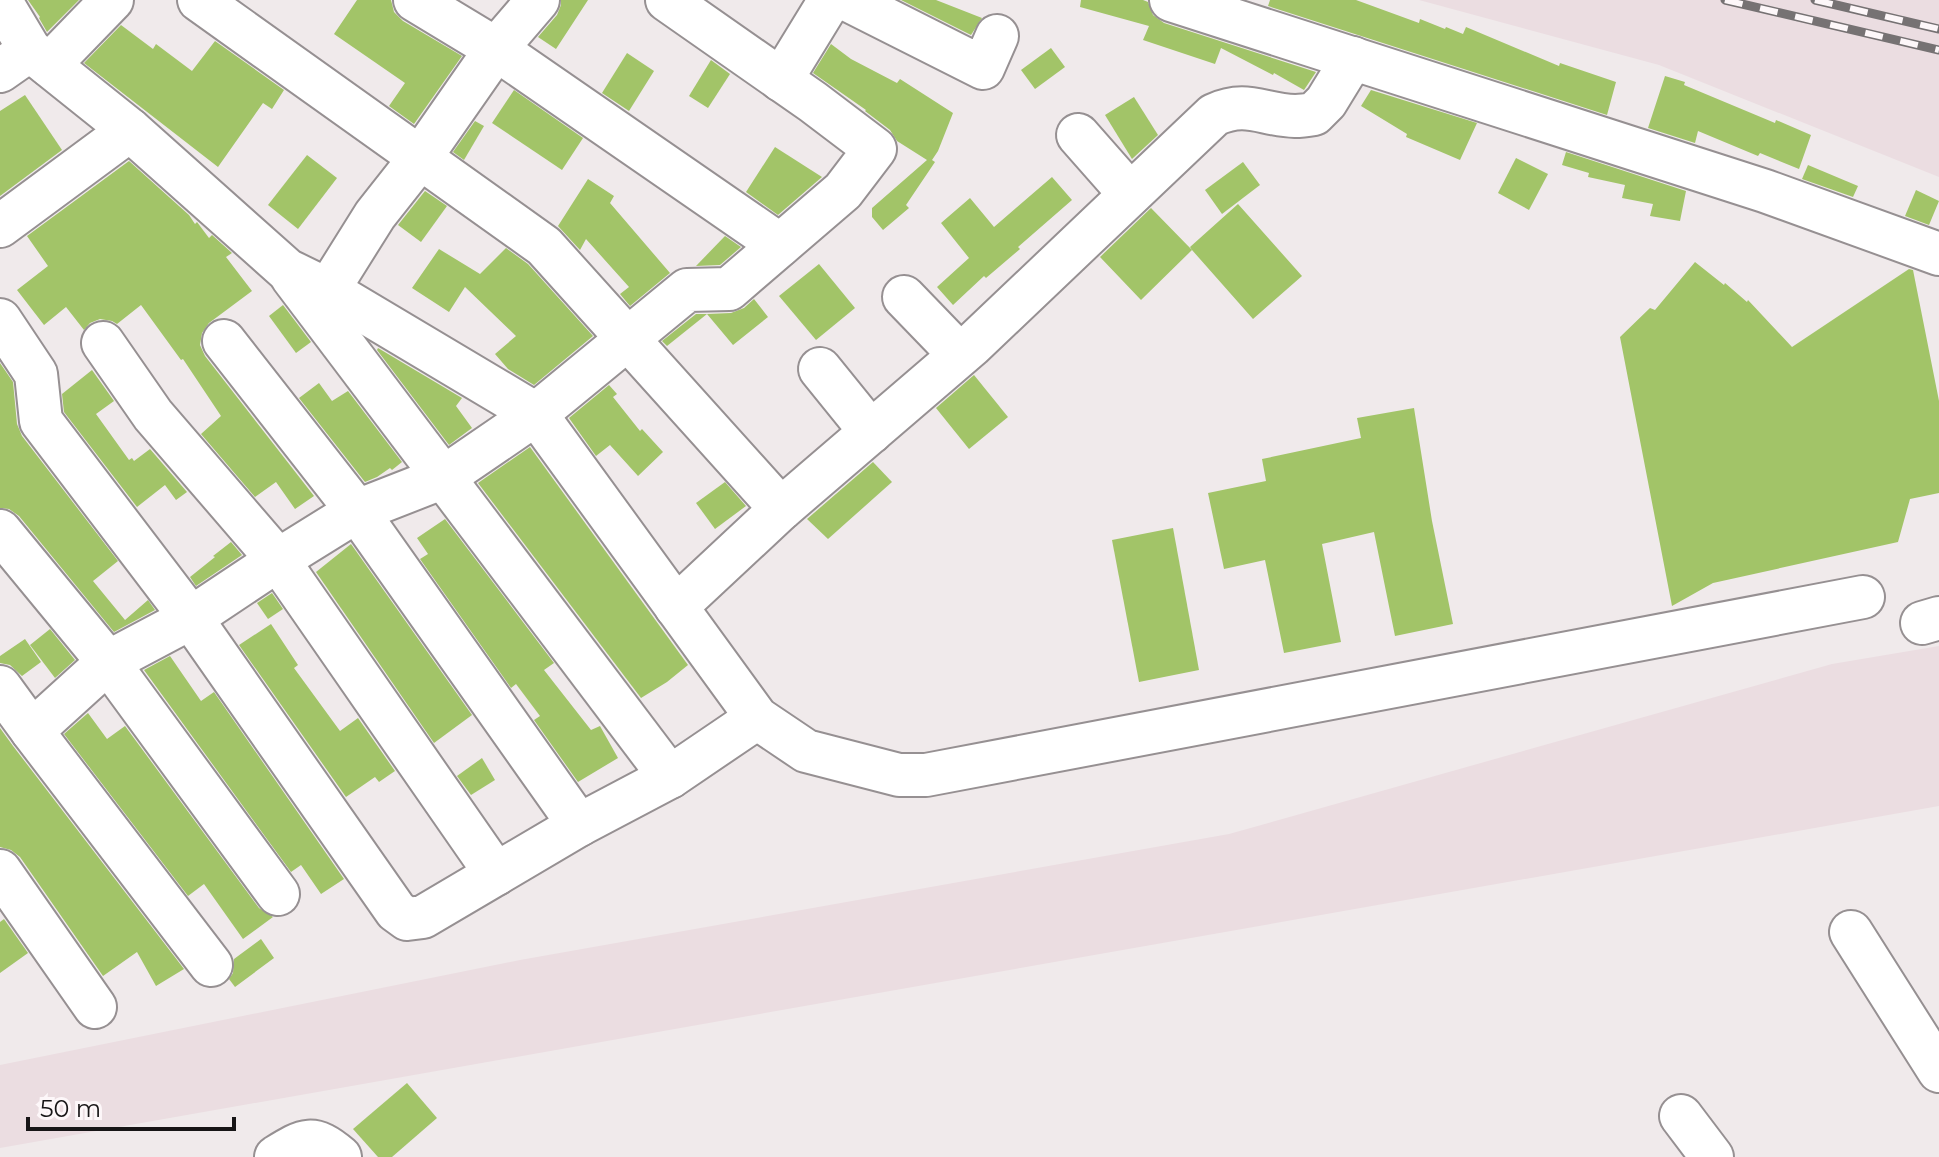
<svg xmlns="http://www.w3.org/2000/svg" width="1939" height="1157" font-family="Montserrat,sans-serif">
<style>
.built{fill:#ebdde1}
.building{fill:#a2c468}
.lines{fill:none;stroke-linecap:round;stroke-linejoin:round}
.minor-casing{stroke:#969092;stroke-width:46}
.minor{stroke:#fff;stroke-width:42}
.rail-casing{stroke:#767273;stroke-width:9}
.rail{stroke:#fdf7f9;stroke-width:6;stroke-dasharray:18;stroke-linecap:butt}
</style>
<rect width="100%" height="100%" fill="#f0eaeb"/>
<g class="built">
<path d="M 1419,0 L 1939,0 L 1939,177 L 1659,65 Z"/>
<path d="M 1939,646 L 1939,806 L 0,1148 L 0,1065 L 520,960 L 1229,834 L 1832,664 Z"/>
</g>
<g class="building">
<path d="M 28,0 L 79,0 L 47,32 L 39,18 L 40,17 Z"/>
<path d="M 357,0 L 391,0 L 394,12 L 403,21 L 462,56 L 414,124 L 389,106 L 405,83 L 334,34 Z"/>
<path d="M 561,0 L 588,0 L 556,49 L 538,37 L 557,15 L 561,5 Z"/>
<path d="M 901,0 L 936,0 L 982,18 L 971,35 Z"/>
<path d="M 1081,0 L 1143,0 L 1148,2 L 1153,15 L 1164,23 L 1316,72 L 1304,90 L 1274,73 L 1273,75 L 1221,48 L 1215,64 L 1143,40 L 1149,26 L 1080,7 Z"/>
<path d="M 1270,0 L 1356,0 L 1419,23 L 1420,19 L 1445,29 L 1446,27 L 1463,34 L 1466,27 L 1559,66 L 1560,63 L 1616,82 L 1607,115 L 1268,6 Z"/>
<path d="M 121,25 L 153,49 L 156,44 L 192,71 L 215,41 L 284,90 L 272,109 L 263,103 L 218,167 L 84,63 Z"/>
<path d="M 831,44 L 851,59 L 897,83 L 900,79 L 953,113 L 938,151 L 932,160 L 935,162 L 906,205 L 909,208 L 883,230 L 872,217 L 872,208 L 927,160 L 897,141 L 890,130 L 865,111 L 866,110 L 813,73 Z"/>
<path d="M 1051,48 L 1065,67 L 1035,89 L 1021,70 Z"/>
<path d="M 627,53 L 654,71 L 629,111 L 602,93 Z"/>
<path d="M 711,60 L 730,74 L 708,108 L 689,96 Z"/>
<path d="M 1665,76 L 1685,82 L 1684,85 L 1775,123 L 1776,120 L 1811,135 L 1799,169 L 1760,153 L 1758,156 L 1698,131 L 1695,143 L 1648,128 Z"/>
<path d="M 514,90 L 583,138 L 562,170 L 492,123 Z"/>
<path d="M 1371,90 L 1477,123 L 1460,160 L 1406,137 L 1407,134 L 1361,106 Z"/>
<path d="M 25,95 L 62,150 L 0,196 L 0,111 Z"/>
<path d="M 1134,97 L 1158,135 L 1132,159 L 1105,115 Z"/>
<path d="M 475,121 L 484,126 L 464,160 L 453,152 Z"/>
<path d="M 775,147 L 822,177 L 778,215 L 746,192 Z"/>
<path d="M 1566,152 L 1686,191 L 1680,221 L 1650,216 L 1653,204 L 1622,198 L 1625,185 L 1588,177 L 1589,173 L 1562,165 Z"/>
<path d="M 307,155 L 337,178 L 298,229 L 268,205 Z"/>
<path d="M 1516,158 L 1548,174 L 1529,210 L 1498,193 Z"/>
<path d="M 129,161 L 189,215 L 195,224 L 197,222 L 209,238 L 212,235 L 232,253 L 226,257 L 252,291 L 209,323 L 202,333 L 200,345 L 205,356 L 314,496 L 295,509 L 276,482 L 255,497 L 201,434 L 221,416 L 183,359 L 181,360 L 141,305 L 117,324 L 112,321 L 100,319 L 90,323 L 84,330 L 66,307 L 44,325 L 17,290 L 48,266 L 27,236 Z"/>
<path d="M 1243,162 L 1260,185 L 1222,214 L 1205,190 Z"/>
<path d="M 1808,165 L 1858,186 L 1853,197 L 1802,179 Z"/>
<path d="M 1052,177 L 1072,200 L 1018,247 L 1020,249 L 986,278 L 984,276 L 953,305 L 937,287 L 969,258 L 941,223 L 970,198 L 994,227 Z"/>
<path d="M 588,179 L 614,196 L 610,203 L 670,273 L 630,306 L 620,294 L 629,287 L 586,239 L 580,250 L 558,226 Z"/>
<path d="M 1916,190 L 1939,201 L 1929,225 L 1905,216 Z"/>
<path d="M 425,191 L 447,206 L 421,242 L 398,225 Z"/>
<path d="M 1238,204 L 1302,276 L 1253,319 L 1192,250 L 1141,300 L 1100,257 L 1151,208 L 1192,250 L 1190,247 Z"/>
<path d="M 725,236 L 741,247 L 720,265 L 696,266 Z"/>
<path d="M 506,248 L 528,264 L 593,336 L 534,385 L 508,369 L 495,354 L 516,336 L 465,287 L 449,312 L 412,288 L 439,249 L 480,274 Z"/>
<path d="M 1695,262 L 1724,285 L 1725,283 L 1747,302 L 1748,300 L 1792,347 L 1909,269 L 1913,270 L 1939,401 L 1939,493 L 1910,499 L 1898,542 L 1713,583 L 1672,606 L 1620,337 L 1650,308 L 1655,310 Z"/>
<path d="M 819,264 L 855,308 L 816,340 L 779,296 Z"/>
<path d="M 754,299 L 768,317 L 733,345 L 707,314 L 731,313 L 744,308 Z"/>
<path d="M 283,305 L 311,342 L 296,353 L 269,316 Z"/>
<path d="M 696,314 L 707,314 L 667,346 L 662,341 Z"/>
<path d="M 378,348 L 462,398 L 456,406 L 472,428 L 449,445 L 377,350 Z"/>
<path d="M 0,363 L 13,382 L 17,424 L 22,436 L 118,561 L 93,581 L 125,620 L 148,600 L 155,610 L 114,632 L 19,516 L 9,509 L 0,508 Z"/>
<path d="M 92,370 L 114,401 L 96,414 L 129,460 L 132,458 L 134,461 L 150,449 L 187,492 L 176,500 L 165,485 L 137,507 L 64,412 L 62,394 Z"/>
<path d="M 974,375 L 1008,417 L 969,449 L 936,408 Z"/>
<path d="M 319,383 L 332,401 L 348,391 L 402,462 L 392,470 L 390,468 L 377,477 L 365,482 L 299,398 Z"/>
<path d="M 609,385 L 617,394 L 613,397 L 640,431 L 642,429 L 663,452 L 638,476 L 610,445 L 596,456 L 569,418 Z"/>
<path d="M 1414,408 L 1432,521 L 1453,624 L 1395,636 L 1374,532 L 1322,544 L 1341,642 L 1284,653 L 1265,560 L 1224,569 L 1208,493 L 1266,481 L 1262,459 L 1361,438 L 1357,418 Z"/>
<path d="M 530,447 L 688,665 L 667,682 L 641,698 L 478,483 Z"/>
<path d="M 873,462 L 892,482 L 828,539 L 807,519 Z"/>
<path d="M 725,482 L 746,506 L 715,529 L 696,503 Z"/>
<path d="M 445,519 L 554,663 L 544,670 L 591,730 L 600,726 L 618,758 L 578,782 L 534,720 L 540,716 L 516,684 L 511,688 L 420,559 L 428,554 L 417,538 Z"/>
<path d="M 1173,528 L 1199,670 L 1139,682 L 1112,540 Z"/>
<path d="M 231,542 L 242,555 L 196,586 L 190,577 L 215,557 L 213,556 Z"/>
<path d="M 351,544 L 472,715 L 434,743 L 316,572 Z"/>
<path d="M 272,593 L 283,609 L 268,619 L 257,603 Z"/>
<path d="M 271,624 L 298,665 L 294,668 L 340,731 L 358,718 L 395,771 L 379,782 L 375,777 L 346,797 L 239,645 Z"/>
<path d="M 50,629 L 75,660 L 55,678 L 30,645 Z"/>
<path d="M 25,639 L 41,662 L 22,676 L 10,665 L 0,663 L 0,656 Z"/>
<path d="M 170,656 L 201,701 L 214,692 L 344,879 L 321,894 L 301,865 L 291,872 L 144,670 Z"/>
<path d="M 88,713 L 107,739 L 125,726 L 259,908 L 273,917 L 243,939 L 204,884 L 188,896 L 64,734 Z"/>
<path d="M 0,728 L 13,746 L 184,969 L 156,986 L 137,952 L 103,976 L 20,857 L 11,850 L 0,847 Z"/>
<path d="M 482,758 L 495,780 L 471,795 L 457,776 Z"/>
<path d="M 4,919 L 28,953 L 0,973 L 0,922 Z"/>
<path d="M 261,939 L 274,958 L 235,987 L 229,979 L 233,973 L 234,959 Z"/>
<path d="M 407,1083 L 437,1118 L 392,1157 L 378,1157 L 353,1129 Z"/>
</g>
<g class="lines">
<g class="minor-casing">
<g id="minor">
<path d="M 0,0 L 30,50 L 130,130 L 287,270 L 328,290 L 536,414 L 757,718 L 806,751 L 899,775 L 926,775 L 1863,597"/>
<path d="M 199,0 L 544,246 L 781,509"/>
<path d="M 415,0 L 496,49 L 780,245"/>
<path d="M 848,0 L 983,68 L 997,36"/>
<path d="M 1171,0 L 1765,191 L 1939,254"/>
<path d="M 49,65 L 112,0"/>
<path d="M 0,71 L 30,50"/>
<path d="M 781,80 L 830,0"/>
<path d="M 1078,135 L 1130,194"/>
<path d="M 0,226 L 130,130"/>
<path d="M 292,277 L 670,777"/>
<path d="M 328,290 L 375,215 L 420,158 L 496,49 L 538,0"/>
<path d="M 904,297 L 960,355"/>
<path d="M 0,320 L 36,374 L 41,421 L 191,618 L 396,911 L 407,919 L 423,917 L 579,825 L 670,777 L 757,718"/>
<path d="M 224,341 L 357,511 L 579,825"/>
<path d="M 103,343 L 153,415 L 278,560 L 496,874"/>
<path d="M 820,369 L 871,432"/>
<path d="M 0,531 L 108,662 L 278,894"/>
<path d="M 676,607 L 781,509 L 972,345 L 1214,115 C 1247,100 1262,115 1295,116 C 1301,116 1308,115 1314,114 L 1326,102 L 1353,58"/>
<path d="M 1922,623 L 1939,618"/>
<path d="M 0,687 L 32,731 L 108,662 L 191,618 L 278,560 L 357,511 L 444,477 L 536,414 L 687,290 L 729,289 L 843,191 L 875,149 L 813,102 L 667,0"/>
<path d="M 32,731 L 211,965"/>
<path d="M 0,871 L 95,1007"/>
<path d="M 1851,932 L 1939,1071"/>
<path d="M 1681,1116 L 1712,1157"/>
<path d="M 276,1157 C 305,1139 313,1134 340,1157"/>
</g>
</g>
<use href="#minor" class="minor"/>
<g class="rail-casing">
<g id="rail">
<path d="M 1725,0 L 1939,50"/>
<path d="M 1815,0 L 1939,29"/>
</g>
</g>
<use href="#rail" class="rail"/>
</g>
<path d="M28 1117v12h206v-12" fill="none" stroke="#171516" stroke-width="4"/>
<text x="40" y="1117" font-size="24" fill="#171516" stroke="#fdf7f9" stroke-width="6" paint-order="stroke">50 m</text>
</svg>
